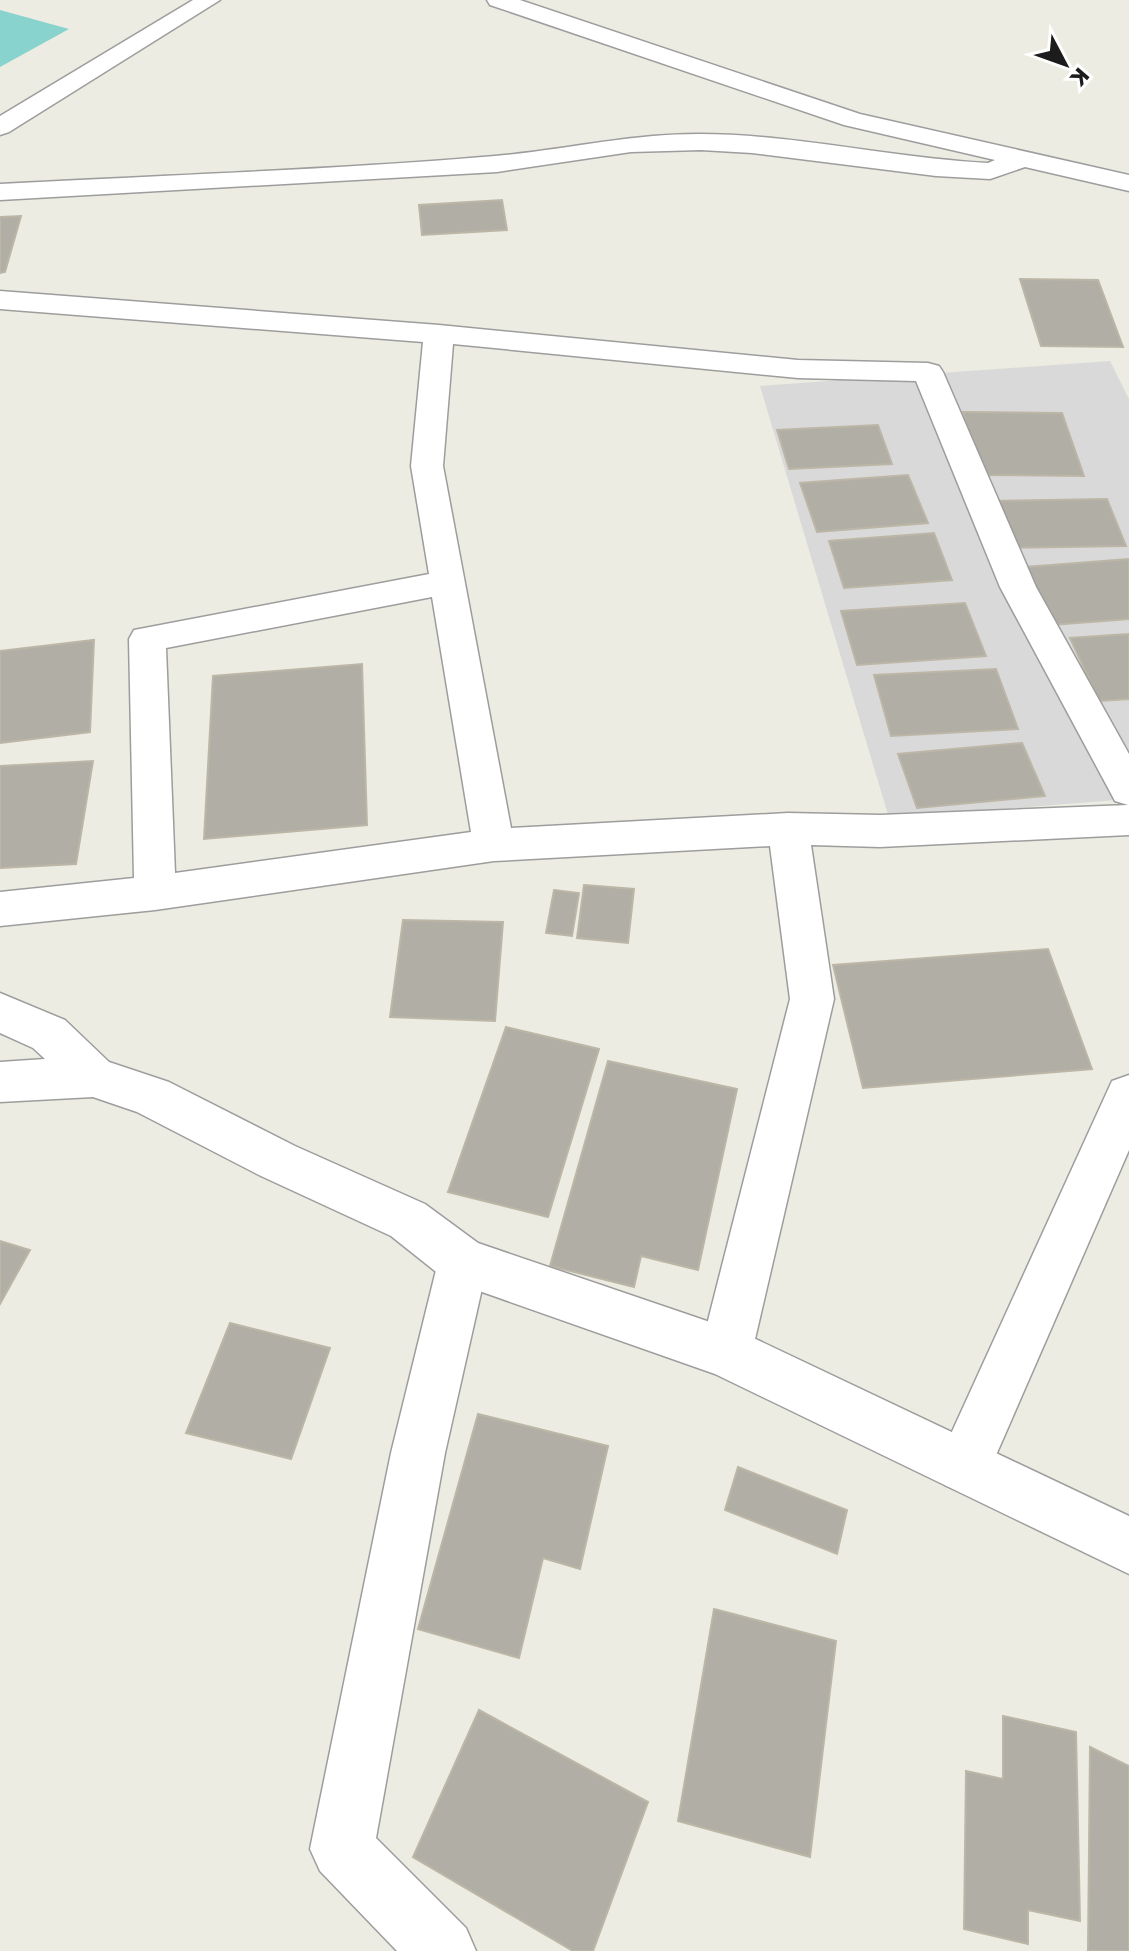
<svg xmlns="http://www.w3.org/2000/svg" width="1129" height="1951" font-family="Jost,sans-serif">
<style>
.residential{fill:#d9d9d9}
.pitch{fill:#88d3cd}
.building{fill:#b1aea5;stroke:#bcb6a6;stroke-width:2}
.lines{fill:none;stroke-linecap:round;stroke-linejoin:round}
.minor-casing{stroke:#9d9d9d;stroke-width:3}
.tertiary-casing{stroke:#9d9d9d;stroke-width:3}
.minor{fill:#fff;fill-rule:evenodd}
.tertiary{fill:#fff;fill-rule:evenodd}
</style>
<rect width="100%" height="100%" fill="#ecece2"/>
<path class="residential" d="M 1110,361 L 1129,399 L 1129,799 L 889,818 L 760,386 Z"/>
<path class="pitch" d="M 0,10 L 69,29 L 0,67 Z"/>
<g class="building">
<path d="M 502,200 L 507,230 L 422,235 L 419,205 Z"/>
<path d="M 21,216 L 5,272 L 0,273 L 0,217 Z"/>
<path d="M 1020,279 L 1098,280 L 1123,347 L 1041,346 Z"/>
<path d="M 963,412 L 1062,413 L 1084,476 L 979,475 Z"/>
<path d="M 878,425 L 892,464 L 789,469 L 777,430 Z"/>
<path d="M 908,475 L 928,523 L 817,532 L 800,483 Z"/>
<path d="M 1107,499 L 1126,546 L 1007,548 L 991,501 Z"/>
<path d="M 934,533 L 952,580 L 844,588 L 829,541 Z"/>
<path d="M 1129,559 L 1129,619 L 1052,625 L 1026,567 Z"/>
<path d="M 965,603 L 986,656 L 857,665 L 841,611 Z"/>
<path d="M 1129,634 L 1129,699 L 1099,701 L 1070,638 Z"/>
<path d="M 94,640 L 90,732 L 0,743 L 0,651 Z"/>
<path d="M 362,664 L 367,825 L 204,839 L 213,676 Z"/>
<path d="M 996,669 L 1018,729 L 891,736 L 874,675 Z"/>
<path d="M 1022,743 L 1045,796 L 917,808 L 898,754 Z"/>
<path d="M 93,761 L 76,864 L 0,868 L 0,766 Z"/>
<path d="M 584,885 L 634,889 L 628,943 L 577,938 Z"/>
<path d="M 554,890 L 579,893 L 572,936 L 546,933 Z"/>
<path d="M 403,920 L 503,922 L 495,1021 L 390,1017 Z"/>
<path d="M 1048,949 L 1092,1069 L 863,1088 L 833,965 Z"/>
<path d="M 506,1027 L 599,1049 L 548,1217 L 448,1192 Z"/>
<path d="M 608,1061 L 737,1089 L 698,1270 L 641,1256 L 634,1287 L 550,1266 Z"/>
<path d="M 0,1241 L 30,1250 L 0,1304 Z"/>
<path d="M 230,1323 L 330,1348 L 291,1459 L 186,1433 Z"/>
<path d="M 478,1414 L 608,1446 L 580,1569 L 543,1558 L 519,1658 L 418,1629 Z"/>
<path d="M 738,1467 L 847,1510 L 837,1554 L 725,1510 Z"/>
<path d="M 714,1609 L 836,1641 L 810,1857 L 678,1821 Z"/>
<path d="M 479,1710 L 648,1802 L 593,1951 L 573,1951 L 413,1857 Z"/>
<path d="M 1003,1716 L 1076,1732 L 1080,1921 L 1028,1910 L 1028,1944 L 964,1929 L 966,1771 L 1003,1779 Z"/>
<path d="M 1090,1747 L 1129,1766 L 1129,1951 L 1088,1951 Z"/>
</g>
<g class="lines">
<g class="minor-casing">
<g id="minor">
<path d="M 193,0 L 220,0 L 9,132 L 0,135 L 0,116 Z"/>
<path d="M 487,0 L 520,0 L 860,114 L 1129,175 L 1129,191 L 1025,167 L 990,179 L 936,176 L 752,153 L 701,150 L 631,152 L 497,172 L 0,200 L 0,184 C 165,175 331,170 495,156 C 564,150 629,134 699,134 C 795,134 891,158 988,163 L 995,160 L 844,125 L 490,5 Z"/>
<path d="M 0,291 L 439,325 L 798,360 L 928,363 L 939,366 L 943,372 L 1036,587 L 1129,754 L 1129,835 L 880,847 L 811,845 L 834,999 L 752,1352 L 745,1370 L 726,1378 L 707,1370 L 700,1352 L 790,999 L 770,846 L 494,861 L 155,910 L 0,926 L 0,892 L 134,878 L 129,639 L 134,630 L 429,574 L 411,466 L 423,342 L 0,309 ZM 453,344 L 798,378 L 916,381 L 1000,587 L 1115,801 L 1128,805 L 880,815 L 788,813 L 511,828 L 443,466 ZM 432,597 L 471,832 L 175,873 L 166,648 Z"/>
<path d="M 1129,1075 L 1129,1150 L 983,1485 L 964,1493 L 945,1485 L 937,1466 L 945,1447 L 1112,1081 Z"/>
<path d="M 463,1238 L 481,1245 L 488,1262 L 445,1453 L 376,1838 L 466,1928 L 476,1951 L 397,1951 L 320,1871 L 310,1849 L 391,1453 L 438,1262 L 445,1245 Z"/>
</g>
</g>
<g class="tertiary-casing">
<path id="tertiary" d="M 0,993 L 65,1020 L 109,1062 L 169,1082 L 295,1146 L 425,1204 L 478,1243 L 745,1334 L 1129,1516 L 1129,1574 L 715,1374 L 445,1279 L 391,1236 L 261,1176 L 137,1112 L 93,1097 L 0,1102 L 0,1062 L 45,1059 L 33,1048 L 0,1033 Z"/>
</g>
<use href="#minor" class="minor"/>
<use href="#tertiary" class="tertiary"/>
</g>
<g transform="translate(1065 64) rotate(131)" stroke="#ffffff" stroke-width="6" paint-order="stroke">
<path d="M0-6L14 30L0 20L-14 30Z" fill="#1c1c1c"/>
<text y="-12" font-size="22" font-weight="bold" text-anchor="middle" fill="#1c1c1c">K</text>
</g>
</svg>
